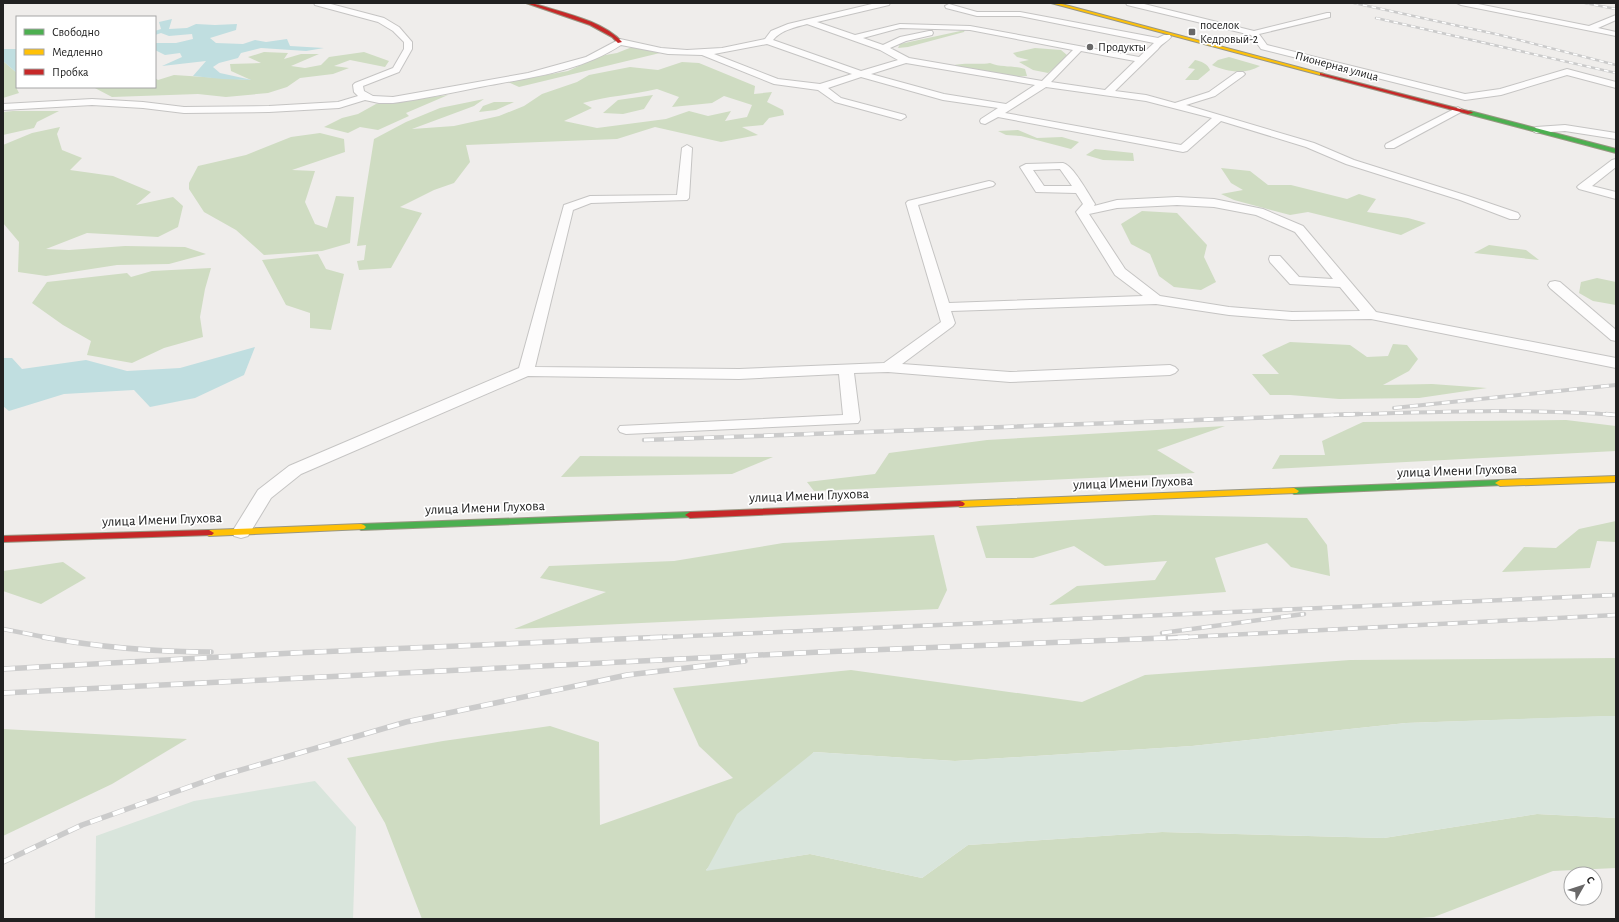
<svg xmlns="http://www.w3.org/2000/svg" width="1619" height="922" font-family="'Alegreya Sans',sans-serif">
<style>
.forest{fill:#cfdcc2;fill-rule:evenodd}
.wetland{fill:#d9e5dc}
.water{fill:#c0dee0}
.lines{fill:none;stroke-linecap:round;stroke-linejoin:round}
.lane-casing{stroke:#c5c4c3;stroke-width:2}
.fast-casing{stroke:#999783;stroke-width:2}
.slow-casing{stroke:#999783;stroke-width:2}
.jam-casing{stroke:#999783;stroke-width:2}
.lane{fill:#fdfcfc;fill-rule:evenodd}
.fast{fill:#4caf50;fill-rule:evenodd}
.slow{fill:#ffc107;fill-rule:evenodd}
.jam{fill:#c62828;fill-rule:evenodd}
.rail-far3-casing{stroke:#cbcbcb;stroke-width:2.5}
.rail-far2-casing{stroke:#cbcbcb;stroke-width:4}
.rail-far1-casing{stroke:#cbcbcb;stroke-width:4.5}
.rail-casing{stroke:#cbcbcb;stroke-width:5.5}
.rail-far3{stroke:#fff;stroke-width:1.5;stroke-dasharray:4.5;stroke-linecap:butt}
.rail-far2{stroke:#fff;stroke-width:2.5;stroke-dasharray:8;stroke-linecap:butt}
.rail-far1{stroke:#fff;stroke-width:3;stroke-dasharray:10;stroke-linecap:butt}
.rail{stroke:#fff;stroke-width:4;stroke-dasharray:12;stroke-linecap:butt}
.poi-dot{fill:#696868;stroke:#fff;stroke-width:1.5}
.labels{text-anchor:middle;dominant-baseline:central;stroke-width:3.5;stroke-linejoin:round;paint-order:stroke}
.far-poi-label{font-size:12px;fill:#212121;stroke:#fff;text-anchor:start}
.far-street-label{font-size:12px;fill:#212121;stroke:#fff}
.street-label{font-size:14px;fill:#212121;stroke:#fff}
</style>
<rect width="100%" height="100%" fill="#efedeb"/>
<g class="forest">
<path d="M 965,30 L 964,32 L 908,47 L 898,48 L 900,44 Z"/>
<path d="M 632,47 L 660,53 L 519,87 L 508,82 L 568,71 L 600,56 L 617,53 Z"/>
<path d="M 1035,48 L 1061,50 L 1067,55 L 1060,63 L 1048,73 L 1033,70 L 1019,62 L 1029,60 L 1017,57 L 1013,53 Z"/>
<path d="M 264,52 L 288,53 L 284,59 L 301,54 L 319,54 L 291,66 L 305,68 L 321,65 L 329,57 L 364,52 L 389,61 L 385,67 L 350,60 L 334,66 L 349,68 L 333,74 L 300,78 L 287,87 L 268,93 L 226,97 L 198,94 L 112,97 L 93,87 L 155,87 L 155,78 L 158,80 L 174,75 L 251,80 L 231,71 L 230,64 L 261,63 L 248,57 Z"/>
<path d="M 1229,57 L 1260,66 C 1245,75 1227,72 1212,65 L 1218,60 Z"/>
<path d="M 1195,60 C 1201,61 1208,64 1210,70 L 1198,80 L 1185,80 L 1195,69 L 1188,68 Z"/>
<path d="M 3,61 L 17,73 L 17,86 L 16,87 L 19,93 L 3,98 Z"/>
<path d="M 682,62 L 699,63 L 755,86 L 754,94 L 772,92 L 767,102 L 783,110 L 784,115 L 769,118 L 763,125 L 742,127 L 758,135 L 721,142 L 655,127 L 617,139 L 466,145 L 470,162 L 454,183 L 434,190 L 400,207 L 422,213 L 391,268 L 359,270 L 357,261 L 364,260 L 366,245 L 357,246 L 374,139 L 406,122 L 440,108 L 484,99 L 474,106 L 412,129 L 454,126 L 499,116 L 524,106 L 542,94 L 577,82 L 589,75 L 630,67 L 658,70 ZM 657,89 L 679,97 L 672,107 L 712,103 L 724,96 L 752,105 L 747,117 L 725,121 L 731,111 L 708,116 L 689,111 L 666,119 L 597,128 L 564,121 L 592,108 L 583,103 C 607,96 632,95 657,89 Z"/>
<path d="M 990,63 C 1002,68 1013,65 1025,69 L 1027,76 L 1012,77 L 952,66 C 960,62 980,65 990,63 Z"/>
<path d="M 448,95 L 406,113 L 409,116 L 378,130 L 360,127 L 348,133 L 324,127 L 342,118 L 358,114 L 376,104 Z"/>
<path d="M 653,95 L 644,109 L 623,114 L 603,113 L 618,100 Z"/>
<path d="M 494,102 L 514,102 L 496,110 L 479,112 L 483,106 Z"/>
<path d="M 13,111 L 59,111 L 37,122 L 34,128 L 3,135 L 3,112 Z"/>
<path d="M 60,127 L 57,134 L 62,150 L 82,158 L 70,170 L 113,176 L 151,192 L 136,205 L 173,197 L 183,206 L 178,227 L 158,237 L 87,233 L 46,249 L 69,250 L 125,246 L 185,247 L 206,254 L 169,264 L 117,265 L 46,276 L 18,272 L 19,242 L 3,223 L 3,145 L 32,133 Z"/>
<path d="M 1018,130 L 1037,138 L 1062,137 L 1079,142 L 1071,149 L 1021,136 L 1006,135 L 998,131 Z"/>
<path d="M 320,133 L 344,139 L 345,152 L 292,170 L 315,171 L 305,202 L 315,224 L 327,228 L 336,196 L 354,197 L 350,243 L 322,251 L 264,255 L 236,230 L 204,212 L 189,189 L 189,183 L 198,166 L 246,155 L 291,137 Z"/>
<path d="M 1095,149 L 1133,153 L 1134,161 L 1103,160 L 1086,155 Z"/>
<path d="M 1221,168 L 1250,171 L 1268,185 L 1291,185 L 1347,199 L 1359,194 L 1376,199 L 1367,212 L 1408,218 L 1426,223 L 1401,235 L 1308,212 L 1290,215 L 1234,200 L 1221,194 L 1243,190 L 1231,183 Z"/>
<path d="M 1142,211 L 1177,213 L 1207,245 L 1204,257 L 1216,282 L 1201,290 L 1174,287 L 1159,276 L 1150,254 L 1131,244 L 1121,224 Z"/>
<path d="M 1489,245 L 1526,250 L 1539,260 L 1474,253 Z"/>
<path d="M 318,254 L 326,269 L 344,274 L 331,330 L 310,328 L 310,313 L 286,305 L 262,260 Z"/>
<path d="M 211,268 L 205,289 L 200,317 L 203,337 L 164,348 L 132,363 L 87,355 L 91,341 L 63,325 L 32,303 L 47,282 L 127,273 L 131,277 L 152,271 Z"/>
<path d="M 1597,278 L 1616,282 L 1616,305 L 1593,301 L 1579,293 L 1581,282 Z"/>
<path d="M 1290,342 L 1350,345 L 1367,357 L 1388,356 L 1393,344 L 1407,345 L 1418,359 L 1409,371 L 1383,385 L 1432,384 L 1487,388 L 1419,398 L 1339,399 L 1290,395 L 1270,395 L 1252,374 L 1279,374 L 1262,355 Z"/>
<path d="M 1566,420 L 1616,426 L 1616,451 L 1272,469 L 1280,455 L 1325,455 L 1322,441 L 1363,422 Z"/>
<path d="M 1225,426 L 1157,450 L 1195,473 L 814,491 L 807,482 L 875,474 L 889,453 L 987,440 Z"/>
<path d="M 580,456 L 773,457 L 732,474 L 561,477 Z"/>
<path d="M 1154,515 L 1307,518 L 1327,545 L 1330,576 L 1291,567 L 1267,543 L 1215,558 L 1226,592 L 1049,605 L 1077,586 L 1155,580 L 1167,561 L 1105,566 L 1074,546 L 1033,558 L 986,558 L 976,526 Z"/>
<path d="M 1616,521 L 1616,542 L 1597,541 L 1590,568 L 1502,572 L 1524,547 L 1556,548 L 1579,529 Z"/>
<path d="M 934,535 L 947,590 L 938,609 L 514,629 L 606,592 L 540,578 L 549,566 L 674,561 L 783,543 Z"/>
<path d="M 63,562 L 86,578 L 41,604 L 3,591 L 3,571 Z"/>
<path d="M 1616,658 L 1616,716 L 1406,723 L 1192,746 L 955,761 L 814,752 L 706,870 L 810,854 L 922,878 L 968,845 L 1162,832 L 1384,838 L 1537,814 L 1616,818 L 1616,868 L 1553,871 L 1434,917 L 1406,919 L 422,919 L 385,823 L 347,758 L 443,741 L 550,726 L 599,742 L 600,825 L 733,778 L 699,746 L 673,688 L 851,670 L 1082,702 L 1145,675 L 1350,660 Z"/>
<path d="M 3,729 L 187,739 L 112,784 L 3,836 Z"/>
</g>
<g class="wetland">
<path d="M 1604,716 L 1616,716 L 1616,818 L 1537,814 L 1384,838 L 1162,832 L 968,845 L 922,878 L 810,854 L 706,871 L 737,814 L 814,752 L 955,761 L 1192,746 L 1406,723 Z"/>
<path d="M 315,781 L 356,827 L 353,919 L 95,919 L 96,836 L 194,801 Z"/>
</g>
<g class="water">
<path d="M 172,19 L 169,29 L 187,28 L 196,24 L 215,25 L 237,24 L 236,30 L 210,38 L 216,43 L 243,44 L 255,40 L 266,42 L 287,39 L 290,46 L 324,48 L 306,51 L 261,48 L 241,53 L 238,58 L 219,63 L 213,67 L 220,73 L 252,80 L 222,79 L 193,76 L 206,61 L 162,66 L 182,57 L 180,53 L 165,55 L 155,50 L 155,43 L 176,43 L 193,39 L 192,34 L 169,36 L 161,33 L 155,35 L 155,31 L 161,29 L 159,22 Z"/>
<path d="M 3,49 L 17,49 L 17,73 L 3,61 Z"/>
<path d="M 255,347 L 244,375 L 195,398 L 150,407 L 134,390 L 64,394 L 9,411 L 3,406 L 3,358 L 12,358 L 22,369 L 86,360 L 127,371 L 180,368 Z"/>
</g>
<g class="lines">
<g class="lane-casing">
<g id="lane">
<path d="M 314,3 L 327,3 L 384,18 L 399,27 L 412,42 L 412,49 L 399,72 L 363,86 L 364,91 L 373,96 L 393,97 L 528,73 L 586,57 L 620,39 L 661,48 L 687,50 L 722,48 L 765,39 L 771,31 L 788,24 L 876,3 L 890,3 L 889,5 L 817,22 L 855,35 L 900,24 L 970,26 L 1139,57 L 1154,43 L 1020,16 L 977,16 L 946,8 L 945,6 L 949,4 L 977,12 L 1020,12 L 1158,38 L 1164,35 L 1170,35 L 1171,37 C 1167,42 1162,43 1158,49 L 1115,91 L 1146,95 L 1175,103 L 1209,92 L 1237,72 L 1243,72 L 1245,74 L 1243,76 L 1215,96 L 1186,105 L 1314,143 L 1354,160 L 1468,196 L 1518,213 L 1520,216 L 1518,219 L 1510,219 L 1460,200 L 1346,164 L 1306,147 L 1221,121 L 1187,151 L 1183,152 L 998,117 L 985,124 L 981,123 L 980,121 L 981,119 L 998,108 L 943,100 L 861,77 L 828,88 L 841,98 L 905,115 L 906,117 L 901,120 L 835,102 L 818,90 L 774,84 L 702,55 L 668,54 L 621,45 C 580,72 528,78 480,87 C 451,93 422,99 393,103 L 379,103 L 365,100 L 339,108 L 269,112 L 184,113 L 143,108 L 92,105 L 3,110 L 3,104 L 92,99 L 143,102 L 184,107 L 269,106 L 338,102 L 358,96 L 354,92 L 353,85 L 355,83 L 393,68 L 404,49 L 404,42 L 393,31 L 378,22 L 315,5 ZM 807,24 L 880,50 L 898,60 L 861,71 L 773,40 C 781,30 796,27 807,24 ZM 900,28 L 970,30 L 1073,50 L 1042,81 L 909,58 L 890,48 L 906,41 L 932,35 L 933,33 L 932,31 L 929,31 L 900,37 L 883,45 L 863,38 ZM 767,44 L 852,74 L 820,84 L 778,79 L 714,54 ZM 1081,51 L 1135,61 L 1105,90 L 1051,82 ZM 906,63 L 1035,85 L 1006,104 L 944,94 L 871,74 ZM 1046,87 L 1146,101 L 1212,118 L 1181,145 L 1005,113 Z"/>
<path d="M 1126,3 L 1140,3 L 1254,31 L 1327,13 L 1330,13 L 1330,17 L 1259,34 L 1267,45 L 1465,94 L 1500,89 L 1567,69 L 1616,82 L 1616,88 L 1567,75 L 1501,95 L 1465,100 L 1261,49 L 1251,35 L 1127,5 Z"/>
<path d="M 1457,3 L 1473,3 L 1589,26 L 1616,15 L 1616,20 L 1598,28 L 1616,32 L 1616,36 L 1461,5 Z"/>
<path d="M 1458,107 L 1463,110 L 1461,112 L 1394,148 L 1386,148 L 1385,146 L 1386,144 Z"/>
<path d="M 1565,125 L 1616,133 L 1616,139 L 1565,131 L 1536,133 L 1531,130 L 1536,127 Z"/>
<path d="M 687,145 L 692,148 L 689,198 L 687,200 L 591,203 L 573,210 L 535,367 L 739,369 L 884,363 L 941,322 L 906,203 L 908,201 L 989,181 L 993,182 L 995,184 L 993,186 L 918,205 L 949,303 L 1143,296 L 1115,275 L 1076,212 L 1083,204 L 1076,193 L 1036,192 L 1020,167 L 1026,164 L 1063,163 C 1073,165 1089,195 1095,204 L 1094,206 L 1117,200 L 1177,197 L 1214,199 L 1263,209 L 1303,226 L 1376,312 L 1616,358 L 1616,368 L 1371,319 L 1292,320 L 1229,315 L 1156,304 L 951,311 L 955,323 L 953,326 L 902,364 L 1010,372 L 1170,365 L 1175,367 L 1178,370 L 1175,373 L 1170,375 L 1010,382 L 888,372 L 854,373 L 860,420 L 858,423 L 626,434 L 620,432 L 618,429 L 620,426 L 843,415 L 839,374 L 739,379 L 528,376 L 301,474 L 271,498 L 248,536 L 241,538 L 234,536 L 232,532 L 258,490 L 289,466 L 519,368 L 564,205 L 590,196 L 677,195 L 682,148 ZM 1060,169 L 1072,186 L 1044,186 L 1033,170 ZM 1177,205 L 1214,207 L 1256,215 L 1295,232 L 1333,279 L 1299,277 L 1280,256 L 1270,256 L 1269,259 L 1270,262 L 1290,284 L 1340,287 L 1360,311 L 1292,312 L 1229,307 L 1160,296 L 1125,269 L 1089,214 L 1117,208 Z"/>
<path d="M 1616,159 L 1616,167 L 1592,186 L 1616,192 L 1616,199 L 1579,189 L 1577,187 L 1579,185 L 1612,160 Z"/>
<path d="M 1555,281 L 1560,282 L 1616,330 L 1616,341 L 1611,340 L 1550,288 L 1548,285 L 1550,282 Z"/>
</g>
</g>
<g class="fast-casing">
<g id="fast">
<path d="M 1470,111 L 1616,149 L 1616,153 L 1468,114 L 1468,112 Z"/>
<path d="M 1500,480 L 1505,483 L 1503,485 L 1294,494 L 1289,491 L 1294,488 Z"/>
<path d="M 690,512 L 695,515 L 693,517 L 361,530 L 356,527 L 361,524 Z"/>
</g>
</g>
<g class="slow-casing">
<g id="slow">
<path d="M 1051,3 L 1058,3 L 1324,74 L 1320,75 Z"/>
<path d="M 1616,476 L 1616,482 L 1500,486 L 1495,483 L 1500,480 Z"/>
<path d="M 1294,488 L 1299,491 L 1297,493 L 960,507 L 955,504 L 960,501 Z"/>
<path d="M 361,524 L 364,525 L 366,527 L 364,529 L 209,536 L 204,533 L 209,530 Z"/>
</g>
</g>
<g class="jam-casing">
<g id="jam">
<path d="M 526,3 L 532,3 C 559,12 603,20 622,42 L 618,43 L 612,37 L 590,25 Z"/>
<path d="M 1320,73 L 1472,112 L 1473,113 L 1468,114 L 1320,75 Z"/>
<path d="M 960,501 L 963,502 L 965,504 L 963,506 L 690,518 L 685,515 L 690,512 Z"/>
<path d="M 209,530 L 214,533 L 212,535 L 3,542 L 3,536 Z"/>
</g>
</g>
<use href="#lane" class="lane"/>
<use href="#fast" class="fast"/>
<use href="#slow" class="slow"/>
<use href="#jam" class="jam"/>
<g class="rail-far3-casing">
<g id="rail-far3">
<path d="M 1354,3 L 1500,35 L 1616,65"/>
<path d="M 1585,3 L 1616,9"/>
<path d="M 1376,18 L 1616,73"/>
</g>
</g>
<g class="rail-far2-casing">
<g id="rail-far2">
<path d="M 1394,408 L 1616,385"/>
<path d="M 1331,415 C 1426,412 1521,408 1616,415"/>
</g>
</g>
<g class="rail-far1-casing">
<g id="rail-far1">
<path d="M 1606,414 L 1616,415"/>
<path d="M 644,440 L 1359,414"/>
<path d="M 3,629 L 49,638"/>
<path d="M 1162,633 L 1304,614"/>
<path d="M 643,638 L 1616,595"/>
<path d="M 1168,638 L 1616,615"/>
</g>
</g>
<g class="rail-casing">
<g id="rail">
<path d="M 43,637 C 98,647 155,652 211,652"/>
<path d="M 3,669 L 293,653 L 666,637"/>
<path d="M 3,693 L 820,652 L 1188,637"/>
<path d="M 3,862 L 82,825 L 217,777 L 406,722 L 627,675 L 745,661"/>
</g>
</g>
<use href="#rail-far3" class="rail-far3"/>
<use href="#rail-far2" class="rail-far2"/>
<use href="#rail-far1" class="rail-far1"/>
<use href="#rail" class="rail"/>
</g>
<g class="poi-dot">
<rect x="1188" y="28" width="8" height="8" rx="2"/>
<circle cx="1090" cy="47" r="4"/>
</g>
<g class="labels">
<g class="far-poi-label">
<text x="1200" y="25">поселок<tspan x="1200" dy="14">Кедровый-2</tspan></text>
<text x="1098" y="47">Продукты</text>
</g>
<g class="far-street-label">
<text transform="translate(1337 66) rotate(15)">Пионерная улица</text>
</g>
<g class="street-label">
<text transform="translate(1457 471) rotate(-2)">улица Имени Глухова</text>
<text transform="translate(1133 483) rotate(-2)">улица Имени Глухова</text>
<text transform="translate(809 496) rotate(-2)">улица Имени Глухова</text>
<text transform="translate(485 508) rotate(-2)">улица Имени Глухова</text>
<text transform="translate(162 520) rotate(-2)">улица Имени Глухова</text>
</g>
</g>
<rect width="1619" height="922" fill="none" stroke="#212121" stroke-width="8"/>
<rect x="16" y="16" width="140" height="72" fill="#ffffff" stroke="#a6a6a6"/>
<rect x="24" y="29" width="20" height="6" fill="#4caf50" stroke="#a6a6a6"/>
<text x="52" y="36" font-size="12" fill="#212121">Свободно</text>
<rect x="24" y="49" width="20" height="6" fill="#ffc107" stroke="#a6a6a6"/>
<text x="52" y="56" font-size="12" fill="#212121">Медленно</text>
<rect x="24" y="69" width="20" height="6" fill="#c62828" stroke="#a6a6a6"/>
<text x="52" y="76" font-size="12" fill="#212121">Пробка</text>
<g transform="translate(1583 886) rotate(51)"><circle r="19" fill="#ffffff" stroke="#a6a6a6"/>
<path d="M0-3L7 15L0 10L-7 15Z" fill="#696868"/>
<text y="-6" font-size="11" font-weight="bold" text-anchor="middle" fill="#212121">С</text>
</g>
</svg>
